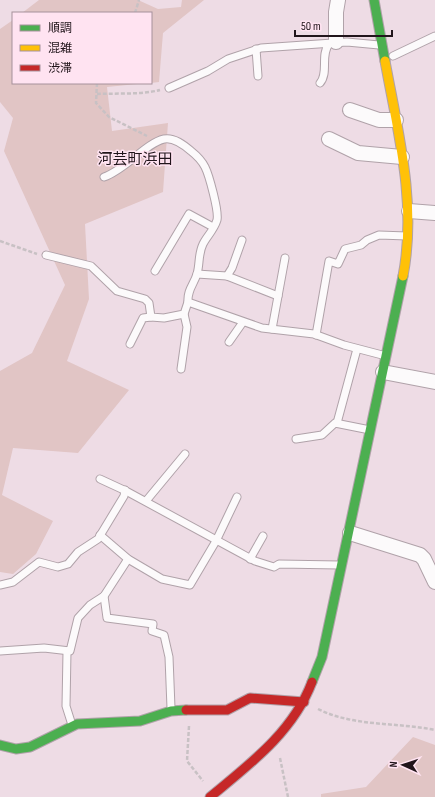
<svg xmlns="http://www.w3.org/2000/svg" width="435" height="797" font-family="'Sofia Sans Condensed','Noto Sans JP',sans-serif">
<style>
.green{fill:#e1c5c5}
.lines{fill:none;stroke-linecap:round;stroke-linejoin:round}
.lane-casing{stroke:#b0a2a9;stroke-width:9}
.street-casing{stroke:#b0a2a9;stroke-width:16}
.fast-casing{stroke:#b0a2a9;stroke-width:11}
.slow-casing{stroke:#b0a2a9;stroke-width:11}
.jam-casing{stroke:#b0a2a9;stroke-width:11}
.path{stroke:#c8c1c4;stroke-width:2.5;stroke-dasharray:4 2;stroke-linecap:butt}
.lane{stroke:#fcfafb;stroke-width:7}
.street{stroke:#fcfafb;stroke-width:14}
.fast{stroke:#4caf50;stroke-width:9}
.slow{stroke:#ffc107;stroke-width:9}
.jam{stroke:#c62828;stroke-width:9}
.labels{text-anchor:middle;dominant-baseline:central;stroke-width:3;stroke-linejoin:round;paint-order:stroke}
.quarter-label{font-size:15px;fill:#21151b;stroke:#ffe3f1}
</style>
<rect width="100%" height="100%" fill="#eedce5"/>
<g class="green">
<path d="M 39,0 L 138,0 L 158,9 L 181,7 L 182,0 L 204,0 L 163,33 L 159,82 L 151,83 L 151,13 L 22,13 Z"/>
<path d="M 13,20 L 13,83 L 147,83 L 107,87 L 112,131 L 168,123 L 163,192 L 85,224 L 89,299 L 67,361 L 129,390 L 78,453 L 13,448 L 2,495 L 53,521 L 36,554 L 13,574 L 0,572 L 0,371 L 32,353 L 65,285 L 4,151 L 13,118 L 0,102 L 0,29 Z"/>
<path d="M 413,737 L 435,745 L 435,797 L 321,797 L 321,794 L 366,787 Z"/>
</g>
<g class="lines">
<g class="lane-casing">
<g id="lane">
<path d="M 256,49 L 258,76"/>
<path d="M 393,56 L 435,36"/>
<path d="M 320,83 C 329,73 320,55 329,44"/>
<path d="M 169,88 L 208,71 L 228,59 L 261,48 L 347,42 L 379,45"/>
<path d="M 104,177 C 125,170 146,143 164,139 C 174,137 184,145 191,151 C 196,155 202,161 205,167 C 209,175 219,211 217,220 C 214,230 207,236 203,244 C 198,254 200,264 197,274 C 194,284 187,290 188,302"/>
<path d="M 46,255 L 91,266 L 117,291 L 145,299 L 149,303 L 151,317 L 164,318 L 184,314 L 188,302 L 262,328 L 314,334 L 344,345 L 386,356"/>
<path d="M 155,271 L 189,214 L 213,227"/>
<path d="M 197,274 L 227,276 L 278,296"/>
<path d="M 227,276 L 232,268 L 242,240"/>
<path d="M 272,329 L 285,258"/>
<path d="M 316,335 L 329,261 L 338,264 L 345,249 L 361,245 L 367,240 L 379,235 L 407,236"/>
<path d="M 229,342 L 243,322"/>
<path d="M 130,344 L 143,318 L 151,317"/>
<path d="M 181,369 L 187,327 L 184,314"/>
<path d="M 337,423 L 357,349"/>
<path d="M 296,439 L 322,435 L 335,423 L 370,430"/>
<path d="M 100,479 L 126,491 L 255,561 L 274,567 L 279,564 L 339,565"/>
<path d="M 146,501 L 185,454"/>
<path d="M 100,535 L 128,559 L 162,579 L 190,585 L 216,541 L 237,497"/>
<path d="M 250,559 L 263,536"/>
<path d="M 0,585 L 13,582 L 39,562 L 58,567 L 68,564 L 78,552 L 98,539 L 124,496 L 125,490"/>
<path d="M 104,596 L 107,618 L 153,624 L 152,631 L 164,635 L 169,657 L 171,708"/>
<path d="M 0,651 L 44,648 L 70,651 L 78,618 L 90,605 L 104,596 L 128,559"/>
<path d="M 67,652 L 66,706 L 72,725"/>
</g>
</g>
<g class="street-casing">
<g id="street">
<path d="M 336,42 L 336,12 L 338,0"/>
<path d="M 350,110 L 379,120 L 396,120"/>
<path d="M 329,139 L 358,153 L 402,157"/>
<path d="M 409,211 L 435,213"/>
<path d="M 383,372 L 435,382"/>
<path d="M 350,533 L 420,555 L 424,559 L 435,582"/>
</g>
</g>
<g class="fast-casing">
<g id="fast">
<path d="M 374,0 L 385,61"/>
<path d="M 312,682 L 322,657 L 403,276"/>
<path d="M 0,745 L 16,749 L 30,747 L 77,724 L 140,721 L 171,711 L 186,710"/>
</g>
</g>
<g class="slow-casing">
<path id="slow" d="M 385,61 C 398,132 417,204 403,276"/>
</g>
<g class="jam-casing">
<g id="jam">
<path d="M 186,710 L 227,710 L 250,698 L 304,702"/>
<path d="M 210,797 C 250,764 293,732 312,682"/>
</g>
</g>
<g class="path">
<path d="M 135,13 L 139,0"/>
<path d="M 97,83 L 96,103 L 109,117 L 147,136"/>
<path d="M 97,94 C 117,93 140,95 160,90"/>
<path d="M 0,241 L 37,254"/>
<path d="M 318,709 C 354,727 397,722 435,730"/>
<path d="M 189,726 L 187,761 L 203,781"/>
<path d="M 280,758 L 288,797"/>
</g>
<use href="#lane" class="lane"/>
<use href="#street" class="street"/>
<use href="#fast" class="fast"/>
<use href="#slow" class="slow"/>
<use href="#jam" class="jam"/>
</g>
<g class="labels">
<g class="quarter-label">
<text x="135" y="159">河芸町浜田</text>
</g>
</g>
<rect x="12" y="12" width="140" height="72" fill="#ffe3f1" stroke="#a6919b"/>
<rect x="20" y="25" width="20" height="6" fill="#4caf50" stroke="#a6919b"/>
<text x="48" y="32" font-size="12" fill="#21151b">順調</text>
<rect x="20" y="45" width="20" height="6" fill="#ffc107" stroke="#a6919b"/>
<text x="48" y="52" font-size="12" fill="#21151b">混雑</text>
<rect x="20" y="65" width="20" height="6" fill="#c62828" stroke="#a6919b"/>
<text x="48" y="72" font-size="12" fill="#21151b">渋滞</text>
<g transform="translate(403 765) rotate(273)" stroke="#ffe3f1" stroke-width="3" paint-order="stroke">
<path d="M0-3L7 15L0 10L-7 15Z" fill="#21151b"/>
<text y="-6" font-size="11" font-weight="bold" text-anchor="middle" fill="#21151b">N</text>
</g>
<path d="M295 30v6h97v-6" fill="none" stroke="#21151b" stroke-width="2"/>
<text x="301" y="30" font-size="12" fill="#21151b" stroke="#ffe3f1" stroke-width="3" paint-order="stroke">50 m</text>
</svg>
